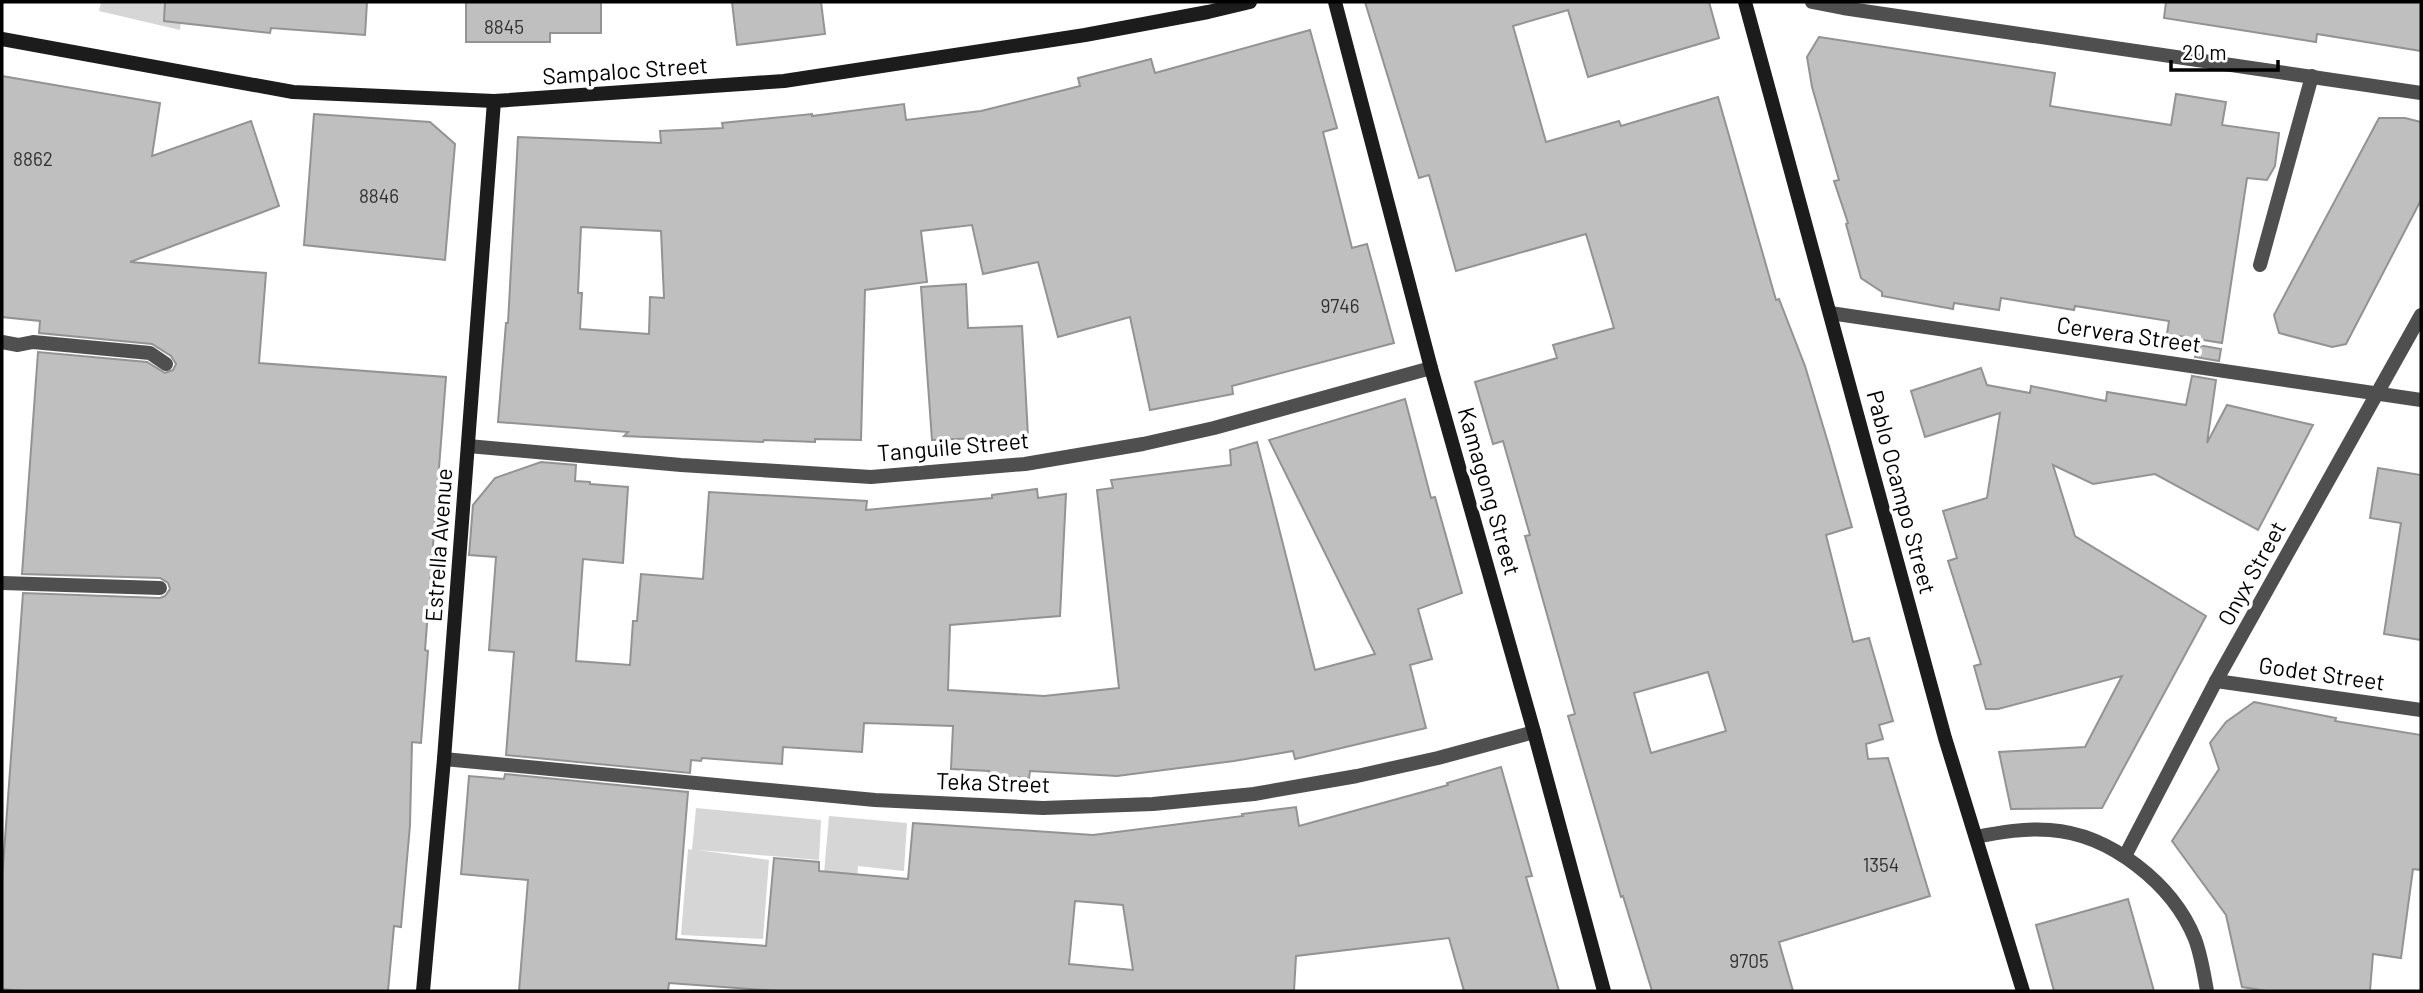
<svg xmlns="http://www.w3.org/2000/svg" width="2423" height="993" font-family="Barlow,sans-serif">
<style>
.green{fill:#d6d6d6}
.building{fill:#bfbfbf;stroke:#939393;stroke-width:2;fill-rule:evenodd}
.lines{fill:none;stroke-linecap:round;stroke-linejoin:round}
.lane{stroke:#4f4f4f;stroke-width:14}
.street{stroke:#4f4f4f;stroke-width:14}
.secondary{stroke:#1c1c1c;stroke-width:14}
.labels{text-anchor:middle;dominant-baseline:central;stroke-width:7;stroke-linejoin:round;paint-order:stroke}
.number-label{font-size:19px;fill:#303030}
.street-label{font-size:23px;fill:#000;stroke:#fff}
</style>
<rect width="100%" height="100%" fill="#fff"/>
<g class="green">
<path d="M 101,2 L 184,2 L 180,30 L 99,11 Z"/>
<path d="M 696,808 L 821,820 L 819,860 L 698,850 L 769,860 L 763,939 L 681,935 L 688,849 L 692,850 Z"/>
<path d="M 829,816 L 907,823 L 904,871 L 858,866 L 856,898 L 822,896 Z"/>
</g>
<g class="building">
<path d="M 165,2 L 367,2 L 365,35 L 271,28 L 270,33 L 164,21 Z"/>
<path d="M 466,2 L 601,2 L 601,33 L 550,33 L 550,42 L 466,42 Z"/>
<path d="M 732,2 L 821,2 L 825,34 L 737,45 Z"/>
<path d="M 1365,2 L 1709,2 L 1719,38 L 1588,77 L 1568,10 L 1513,26 L 1546,142 L 1619,121 L 1621,126 L 1718,97 L 1776,300 L 1779,299 L 1805,366 L 1829,446 L 1852,527 L 1826,535 L 1853,642 L 1869,638 L 1893,721 L 1879,725 L 1883,739 L 1866,744 L 1868,759 L 1888,758 L 1930,896 L 1779,942 L 1793,991 L 1652,991 L 1623,896 L 1621,897 L 1568,716 L 1575,714 L 1525,536 L 1530,535 L 1503,441 L 1493,444 L 1475,382 L 1557,358 L 1553,345 L 1614,328 L 1586,234 L 1456,271 L 1429,175 L 1419,178 ZM 1708,672 L 1726,731 L 1651,753 L 1634,693 Z"/>
<path d="M 2166,2 L 2421,2 L 2421,51 L 2317,34 L 2316,42 L 2164,18 Z"/>
<path d="M 1310,30 L 1337,128 L 1323,132 L 1352,248 L 1367,244 L 1394,343 L 1232,386 L 1233,394 L 1150,410 L 1130,317 L 1058,337 L 1038,262 L 983,274 L 972,225 L 921,231 L 927,282 L 865,290 L 861,440 L 815,439 L 815,442 L 764,440 L 763,442 L 624,436 L 628,432 L 498,422 L 506,323 L 508,323 L 518,137 L 661,143 L 660,131 L 723,128 L 722,123 L 812,114 L 812,116 L 904,104 L 906,120 L 981,111 L 1080,86 L 1078,78 L 1151,59 L 1155,73 ZM 581,227 L 661,231 L 664,298 L 650,297 L 649,334 L 580,329 L 582,293 L 578,293 Z"/>
<path d="M 1819,37 L 2055,73 L 2050,106 L 2171,125 L 2176,94 L 2226,102 L 2222,125 L 2279,133 L 2275,166 L 2267,180 L 2247,178 L 2222,343 L 2167,334 L 2169,321 L 2075,306 L 2074,310 L 2001,298 L 1999,310 L 1954,303 L 1953,309 L 1882,296 L 1882,292 L 1861,278 L 1846,224 L 1848,223 L 1834,181 L 1839,180 L 1812,87 L 1807,57 Z"/>
<path d="M 2,76 L 160,103 L 152,156 L 251,121 L 279,206 L 130,262 L 266,273 L 259,363 L 446,377 L 425,650 L 428,651 L 421,743 L 412,742 L 410,825 L 401,927 L 394,926 L 388,991 L 26,991 L 2,989 L 2,880 L 23,593 L 160,598 L 165,596 L 170,589 L 168,583 L 160,578 L 22,574 L 38,352 L 147,362 L 165,373 L 173,370 L 176,364 L 171,356 L 152,344 L 39,333 L 40,321 L 2,317 Z"/>
<path d="M 314,114 L 430,122 L 455,144 L 445,260 L 304,245 Z"/>
<path d="M 2379,118 L 2405,118 L 2421,122 L 2421,200 L 2346,344 L 2332,347 L 2279,333 L 2274,315 Z"/>
<path d="M 966,284 L 968,328 L 1022,326 L 1028,436 L 932,440 L 921,287 Z"/>
<path d="M 2198,345 L 2221,349 L 2219,361 L 2195,357 Z"/>
<path d="M 1981,368 L 1987,385 L 2030,393 L 2031,386 L 2106,401 L 2107,392 L 2186,405 L 2192,376 L 2216,380 L 2207,443 L 2227,405 L 2313,425 L 2258,530 L 2155,474 L 2093,484 L 2053,465 L 2075,536 L 2206,616 L 2102,808 L 2011,809 L 1999,752 L 2085,747 L 2122,676 L 1998,709 L 1986,709 L 1974,666 L 1981,664 L 1948,561 L 1957,558 L 1943,511 L 1987,498 L 2000,413 L 1925,437 L 1911,391 Z"/>
<path d="M 1405,399 L 1431,498 L 1435,497 L 1462,593 L 1418,609 L 1432,659 L 1410,665 L 1426,728 L 1295,759 L 1293,751 L 1234,761 L 1117,776 L 1030,771 L 1029,778 L 989,776 L 989,771 L 951,769 L 953,726 L 864,723 L 862,752 L 783,747 L 782,764 L 702,758 L 701,761 L 691,760 L 690,773 L 506,755 L 514,652 L 489,650 L 496,557 L 469,555 L 473,505 L 495,478 L 541,462 L 576,465 L 575,481 L 590,482 L 590,484 L 628,487 L 623,563 L 583,559 L 576,661 L 630,665 L 633,621 L 637,621 L 641,574 L 703,579 L 709,492 L 867,501 L 866,510 L 992,498 L 992,495 L 1037,489 L 1038,498 L 1066,494 L 1060,616 L 950,625 L 948,690 L 1044,696 L 1119,688 L 1097,490 L 1113,488 L 1111,480 L 1231,465 L 1230,450 L 1257,442 L 1315,670 L 1375,654 L 1269,440 Z"/>
<path d="M 2378,468 L 2421,475 L 2421,640 L 2384,634 L 2401,523 L 2370,518 Z"/>
<path d="M 2254,702 L 2336,718 L 2335,721 L 2421,735 L 2421,870 L 2413,869 L 2401,958 L 2373,954 L 2370,991 L 2267,991 L 2242,987 L 2226,915 L 2172,841 L 2219,769 L 2210,743 L 2226,722 Z"/>
<path d="M 1501,767 L 1532,876 L 1526,877 L 1559,991 L 1464,991 L 1449,938 L 1296,956 L 1294,991 L 778,991 L 669,983 L 668,991 L 519,991 L 528,880 L 461,874 L 469,776 L 504,779 L 505,774 L 688,792 L 676,939 L 766,946 L 774,858 L 819,862 L 819,871 L 908,879 L 913,823 L 1093,835 L 1243,816 L 1242,814 L 1296,807 L 1299,826 L 1448,785 L 1447,783 ZM 1075,901 L 1123,905 L 1133,970 L 1069,964 Z"/>
<path d="M 2128,899 L 2154,991 L 2054,991 L 2036,925 Z"/>
</g>
<g class="lines">
<g class="lane">
<path d="M 2260,265 L 2312,76"/>
<path d="M 2,342 L 18,345 L 33,342 L 150,353 L 166,364"/>
<path d="M 2,583 L 160,588"/>
</g>
<g class="street">
<path d="M 1812,2 L 1843,8 L 2421,93"/>
<path d="M 1830,313 L 2421,400"/>
<path d="M 468,446 L 681,465 L 871,477 L 1025,464 L 1143,444 L 1214,428 L 1431,368"/>
<path d="M 2216,681 L 2421,710"/>
<path d="M 444,759 L 875,800 L 1043,808 L 1153,804 L 1254,794 L 1357,776 L 1438,758 L 1534,732"/>
<path d="M 1976,837 C 2001,832 2025,828 2050,830 C 2110,834 2173,884 2195,939 C 2201,955 2204,974 2207,991"/>
<path d="M 2125,856 L 2216,681 L 2421,315"/>
</g>
<g class="secondary">
<path d="M 1335,2 L 1431,368 L 1534,732 L 1604,991"/>
<path d="M 1745,2 L 1945,738 L 2023,991"/>
<path d="M 2,39 L 293,92 L 494,101 L 784,81 L 1085,35 L 1208,12 L 1250,2"/>
<path d="M 423,991 L 444,759 L 494,101"/>
</g>
</g>
<g class="labels">
<g class="number-label">
<text x="504" y="26">8845</text>
<text x="33" y="158">8862</text>
<text x="379" y="195">8846</text>
<text x="1340" y="305">9746</text>
<text x="1881" y="864">1354</text>
<text x="1749" y="960">9705</text>
</g>
<g class="street-label">
<text transform="translate(625 70) rotate(-4)">Sampaloc Street</text>
<text transform="translate(2129 334) rotate(8)">Cervera Street</text>
<text transform="translate(953 446) rotate(-5)">Tanguile Street</text>
<text transform="translate(1490 491) rotate(74)">Kamagong Street</text>
<text transform="translate(1902 492) rotate(75)">Pablo Ocampo Street</text>
<text transform="translate(438 545) rotate(-86)">Estrella Avenue</text>
<text transform="translate(2251 573) rotate(-61)">Onyx Street</text>
<text transform="translate(2322 673) rotate(8)">Godet Street</text>
<text transform="translate(993 782) rotate(2)">Teka Street</text>
</g>
</g>
<rect width="2423" height="993" fill="none" stroke="#000000" stroke-width="7"/>
<path d="M2171 60v10h107v-10" fill="none" stroke="#000000" stroke-width="3.5"/>
<text x="2182" y="60" font-size="21" fill="#000000" stroke="#ffffff" stroke-width="5" paint-order="stroke">20 m</text>
</svg>
